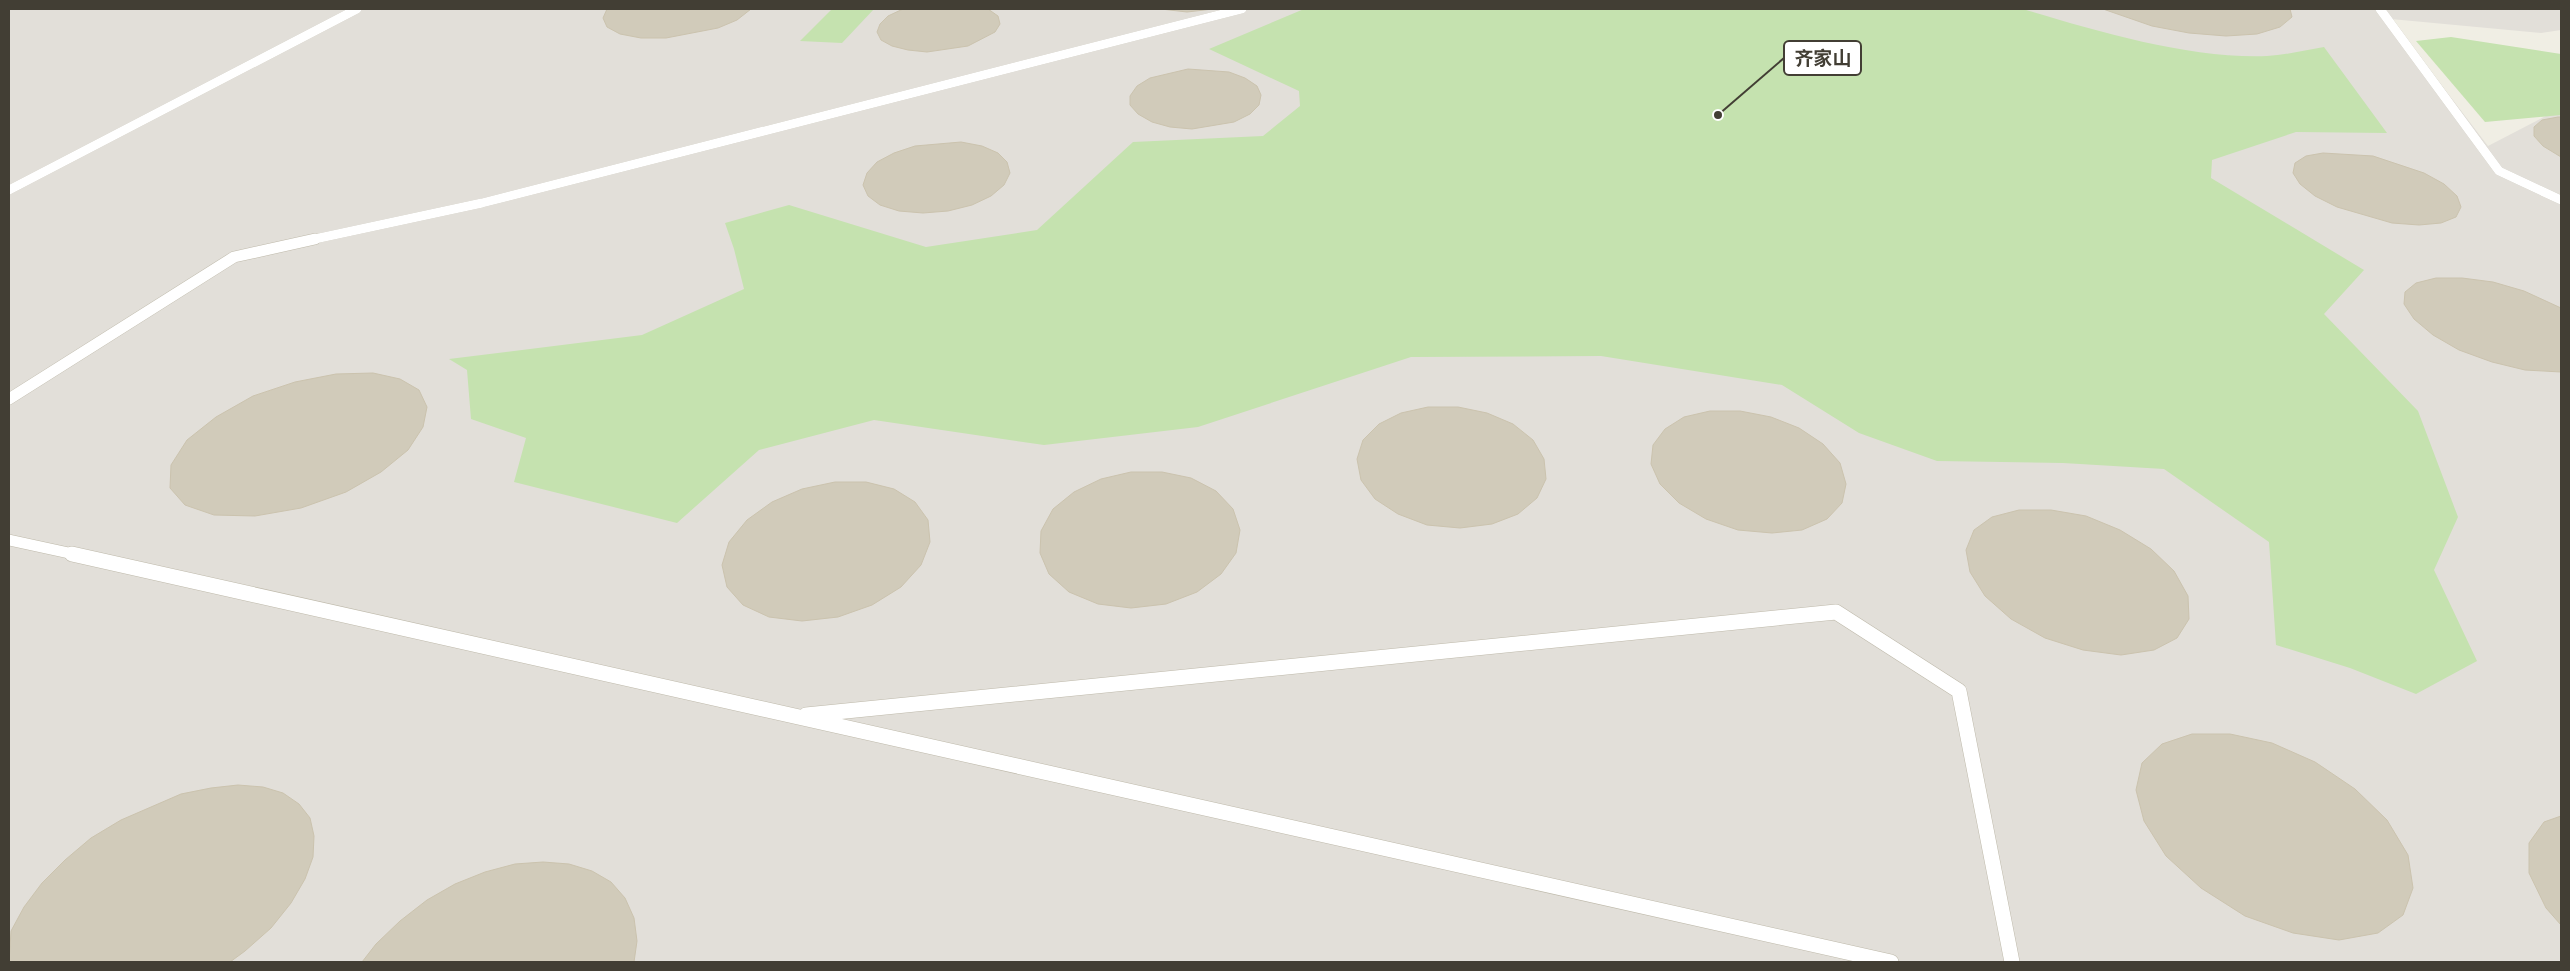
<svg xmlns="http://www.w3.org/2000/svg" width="2570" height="971" font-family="Signika,'Noto Sans SC',sans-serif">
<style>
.industrial{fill:#e2dfd9}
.green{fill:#c5e2af}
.building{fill:#d1cbba;stroke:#cbc3ae}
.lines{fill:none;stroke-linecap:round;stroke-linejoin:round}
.service-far2-casing{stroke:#beb9aa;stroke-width:9}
.service-far1-casing{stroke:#beb9aa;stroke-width:12}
.service-casing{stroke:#beb9aa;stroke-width:16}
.service-far2{stroke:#fff;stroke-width:9}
.service-far1{stroke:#fff;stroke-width:11}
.service{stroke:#fff;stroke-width:15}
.leader{fill:none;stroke:#423e34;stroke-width:2}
.callout-dot{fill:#423e34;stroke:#fff;stroke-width:2}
.callout{fill:#fff;stroke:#423e34;stroke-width:2}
.callout-label{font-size:19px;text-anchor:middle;font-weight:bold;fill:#423e34}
</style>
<rect width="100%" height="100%" fill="#f0eee4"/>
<path class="industrial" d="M 9,9 L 2561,9 L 2561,30 L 2541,33 L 2391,19 L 2488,146 L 2561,108 L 2561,962 L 9,962 Z"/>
<g class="green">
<path d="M 832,9 L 874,9 L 842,43 L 800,41 Z"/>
<path d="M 1304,9 L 2023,9 C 2096,31 2190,59 2267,56 C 2286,55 2305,50 2324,47 L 2387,133 L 2296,132 L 2212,160 L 2211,178 L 2364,270 L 2324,314 L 2418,411 L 2458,517 L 2434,570 L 2477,661 L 2416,694 L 2350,668 L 2276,645 L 2269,542 L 2164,469 L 2063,463 L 1937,461 L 1859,433 L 1782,385 L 1601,356 L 1411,357 L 1198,427 L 1044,445 L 874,420 L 759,450 L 677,523 L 514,482 L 526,438 L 471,419 L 467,370 L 449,359 L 642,335 L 744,289 L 734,249 L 725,223 L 789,205 L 926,247 L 1037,230 L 1133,142 L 1263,136 L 1300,106 L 1299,91 L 1209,49 Z"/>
<path d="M 2451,37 L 2561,54 L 2561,115 L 2485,122 L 2416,41 Z"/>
</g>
<g class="building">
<path d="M 607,9 L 751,9 L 737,20 L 718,28 L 666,38 L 641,38 L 620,34 L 607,27 L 603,18 Z"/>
<path d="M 903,9 L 988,9 L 998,16 L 1000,24 L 995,32 L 968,46 L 927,52 L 908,50 L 892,46 L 881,40 L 877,32 L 880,24 L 888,16 Z"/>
<path d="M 1161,9 L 1213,9 L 1187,12 Z"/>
<path d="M 2103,9 L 2290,9 L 2292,17 L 2280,27 L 2257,34 L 2226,36 L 2189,33 L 2152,26 Z"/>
<path d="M 1188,69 L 1229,72 L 1245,78 L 1257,86 L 1261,95 L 1259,105 L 1250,114 L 1234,122 L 1192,129 L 1170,127 L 1152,122 L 1138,114 L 1130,105 L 1130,96 L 1137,86 L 1150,78 Z"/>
<path d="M 2558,117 L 2561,117 L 2561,157 L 2543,146 L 2534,136 L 2534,127 L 2542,120 Z"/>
<path d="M 961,142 L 982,146 L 998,153 L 1007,162 L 1010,173 L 1004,185 L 991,196 L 972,205 L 948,211 L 923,213 L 899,211 L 880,205 L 868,196 L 863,185 L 867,173 L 877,162 L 894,153 L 915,146 Z"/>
<path d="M 2323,153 L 2373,156 L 2424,173 L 2444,184 L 2457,196 L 2461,207 L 2456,217 L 2441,223 L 2419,225 L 2392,223 L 2337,207 L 2315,196 L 2300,184 L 2293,173 L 2295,163 L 2306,156 Z"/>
<path d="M 2436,278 L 2462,278 L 2493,282 L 2524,291 L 2561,308 L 2561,372 L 2525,370 L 2492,362 L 2459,350 L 2433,335 L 2414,319 L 2404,304 L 2405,292 L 2416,283 Z"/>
<path d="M 373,373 L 400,379 L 419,390 L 427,407 L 423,427 L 408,450 L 381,472 L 346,492 L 301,508 L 255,516 L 214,515 L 185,505 L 170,488 L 171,465 L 187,440 L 216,417 L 253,396 L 295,382 L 336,374 Z"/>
<path d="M 1428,407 L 1458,407 L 1487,413 L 1513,424 L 1533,440 L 1544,459 L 1546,479 L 1537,498 L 1518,514 L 1492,524 L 1460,528 L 1427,525 L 1398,514 L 1375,499 L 1361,480 L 1357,459 L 1363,440 L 1379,424 L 1401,413 Z"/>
<path d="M 1710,411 L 1740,411 L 1771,417 L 1799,428 L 1823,444 L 1840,463 L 1846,484 L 1842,503 L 1827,519 L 1802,530 L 1772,533 L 1738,530 L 1706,519 L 1679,503 L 1660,484 L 1651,464 L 1653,445 L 1665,429 L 1684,417 Z"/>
<path d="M 1131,472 L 1162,472 L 1191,478 L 1216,491 L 1233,509 L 1240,530 L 1236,553 L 1221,574 L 1197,592 L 1166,604 L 1131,608 L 1098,604 L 1069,592 L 1049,574 L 1040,553 L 1041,531 L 1053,509 L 1074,492 L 1101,479 Z"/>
<path d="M 835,482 L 866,482 L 894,489 L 915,502 L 928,520 L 930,542 L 921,565 L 901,587 L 872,605 L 838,617 L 802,621 L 769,617 L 743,605 L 727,587 L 722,565 L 729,542 L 747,520 L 772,502 L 802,489 Z"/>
<path d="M 2019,510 L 2051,510 L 2086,516 L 2120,530 L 2151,549 L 2174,571 L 2188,596 L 2189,619 L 2177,638 L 2154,650 L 2121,655 L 2083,650 L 2045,638 L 2011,619 L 1985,596 L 1970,572 L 1966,550 L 1974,530 L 1992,517 Z"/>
<path d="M 2192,734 L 2230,734 L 2272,743 L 2315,762 L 2355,789 L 2387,820 L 2408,855 L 2413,888 L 2403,915 L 2378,933 L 2339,940 L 2293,933 L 2245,916 L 2201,888 L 2166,856 L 2144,821 L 2136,790 L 2142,763 L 2162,744 Z"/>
<path d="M 238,785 L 263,787 L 283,793 L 299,804 L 310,818 L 314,836 L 313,857 L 305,879 L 291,903 L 271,928 L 245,951 L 230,962 L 9,962 L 11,931 L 24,907 L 42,883 L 65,860 L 91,838 L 121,820 L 181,794 L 211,788 Z"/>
<path d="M 2561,816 L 2561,925 L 2546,908 L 2529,873 L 2529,843 L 2544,822 Z"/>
<path d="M 543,862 L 569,864 L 592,871 L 611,882 L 625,898 L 634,918 L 637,941 L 634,962 L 362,962 L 376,944 L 400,921 L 427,900 L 455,884 L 485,872 L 515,864 Z"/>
</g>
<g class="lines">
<g class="service-far2-casing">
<g id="service-far2">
<path d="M 2380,9 L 2499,171 L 2561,200"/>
<path d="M 9,190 L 357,9"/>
<path d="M 310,240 L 482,203 L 1242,9"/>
</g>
</g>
<g class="service-far1-casing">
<g id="service-far1">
<path d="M 9,399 L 234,257 L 315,239"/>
<path d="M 9,540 L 78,555"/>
</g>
</g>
<g class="service-casing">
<g id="service">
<path d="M 72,554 L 1891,962"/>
<path d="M 806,715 L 1836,612 L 1959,691 L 2012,962"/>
</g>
</g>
<use href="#service-far2" class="service-far2"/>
<use href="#service-far1" class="service-far1"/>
<use href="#service" class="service"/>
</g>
<path class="leader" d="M1718 115L1784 58"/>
<circle class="callout-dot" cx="1718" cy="115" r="5"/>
<rect class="callout" x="1784" y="41" width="77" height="34" rx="5"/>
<g class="callout-label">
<text x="1823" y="65">齐家山</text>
</g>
<rect width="2570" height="971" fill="none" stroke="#423e34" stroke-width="20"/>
</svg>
